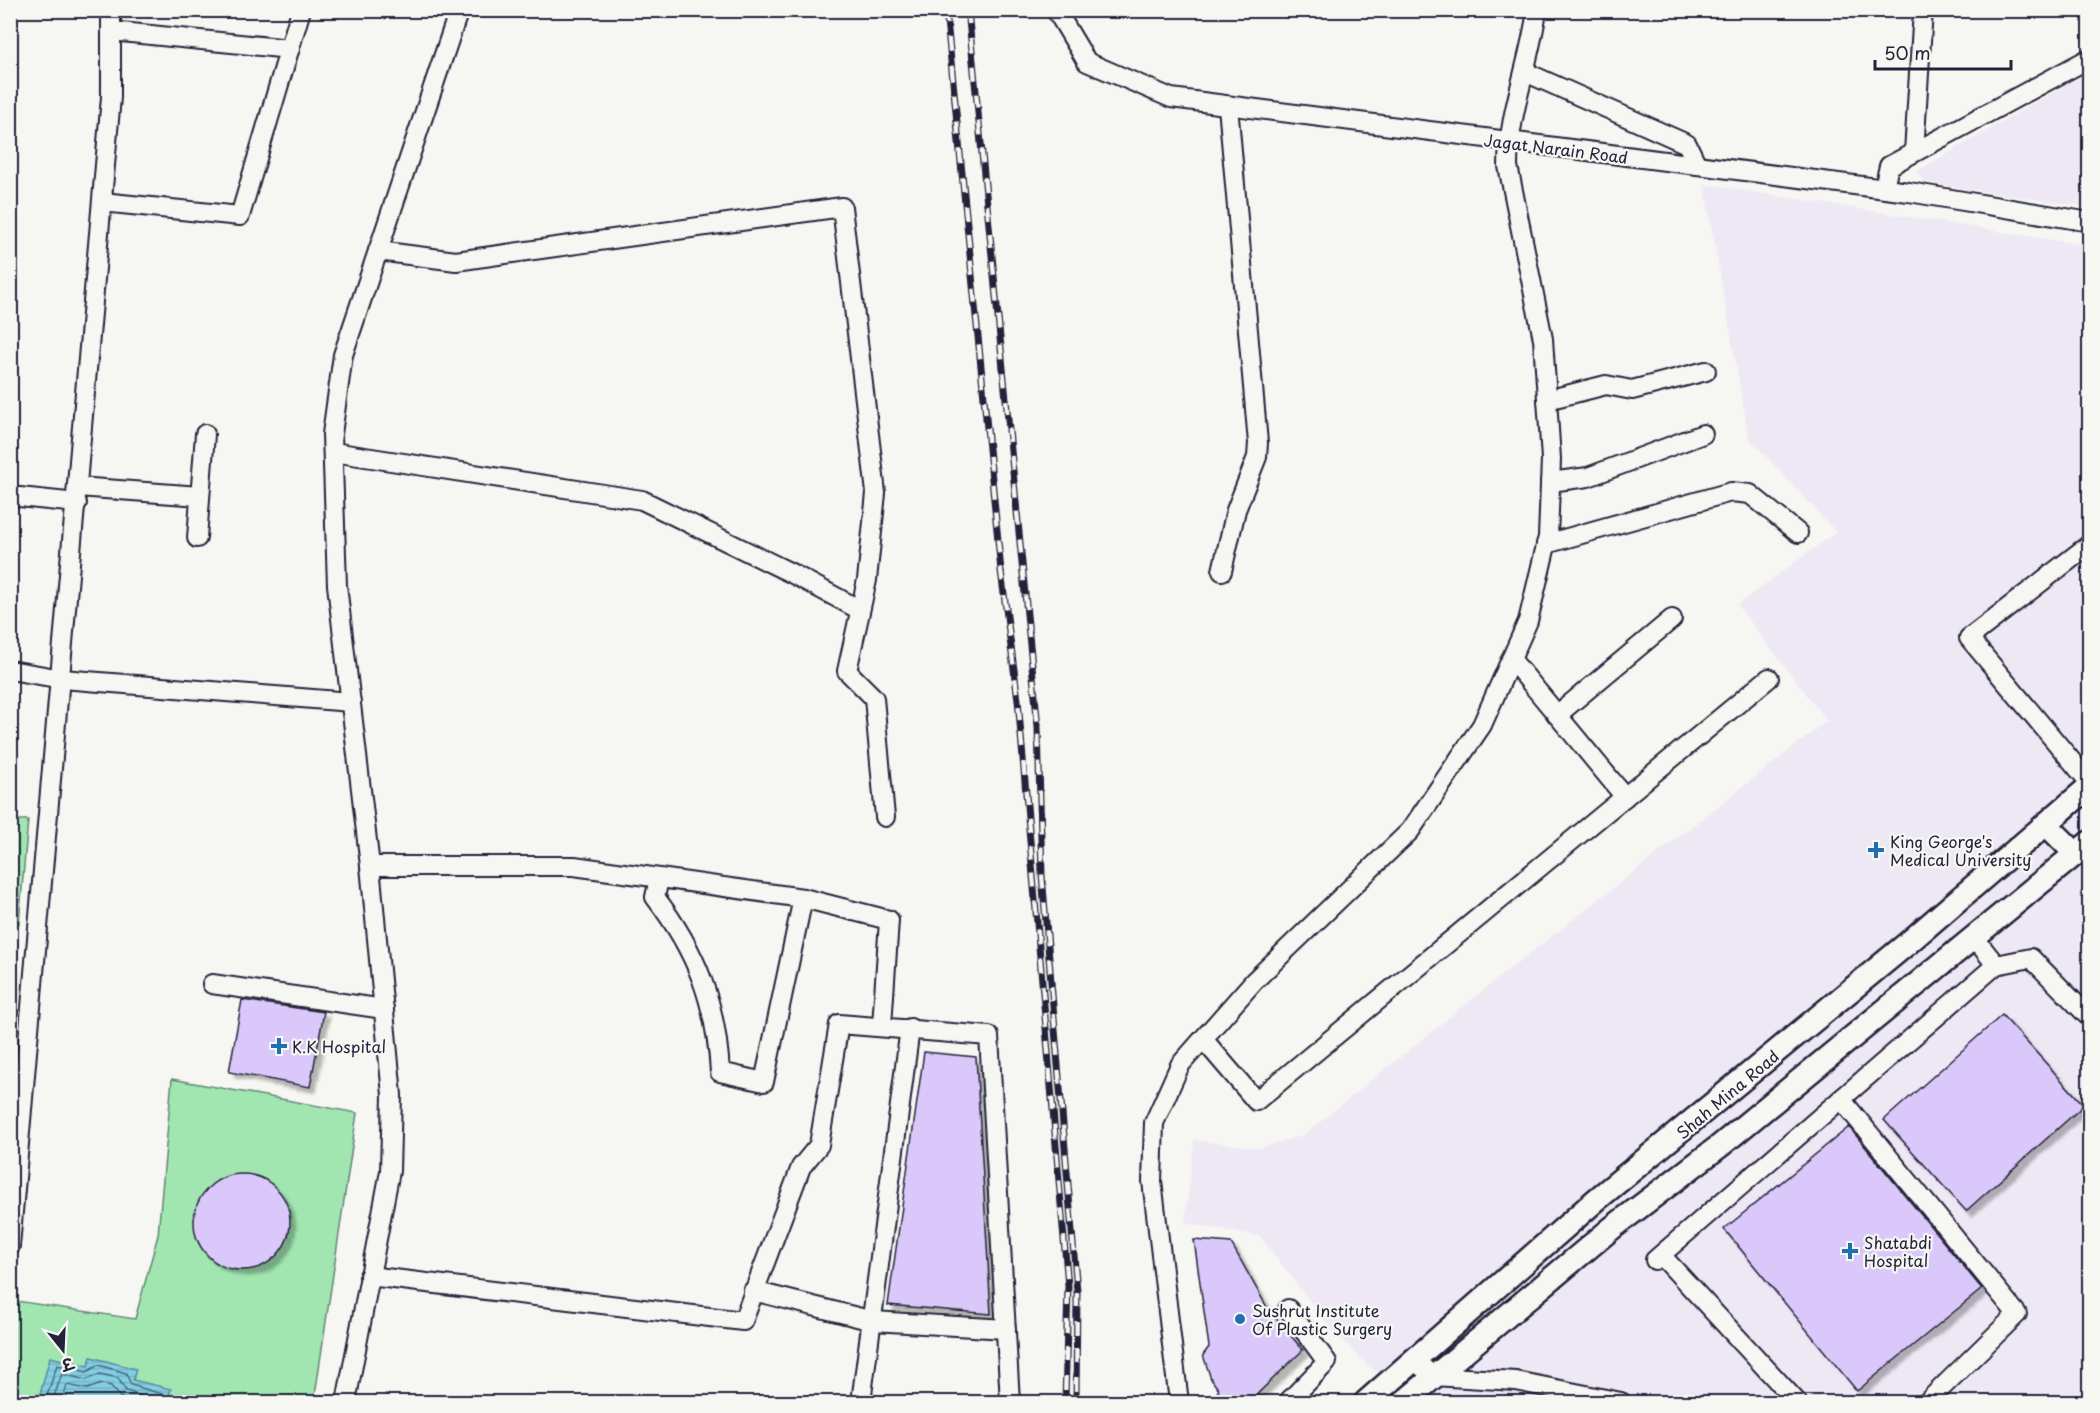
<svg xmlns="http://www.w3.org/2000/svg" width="2100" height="1413" font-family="'Playpen Sans','Playpen Sans Deva',sans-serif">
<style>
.built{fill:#eee8f4}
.green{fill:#a1e6b1;stroke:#628476;stroke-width:1.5}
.water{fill:url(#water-rules);stroke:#5c8a9f;stroke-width:1.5}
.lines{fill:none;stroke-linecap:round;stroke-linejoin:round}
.shore{stroke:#49677e;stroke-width:1.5}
.building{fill:#dbc8fa;stroke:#22223b;stroke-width:1.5;filter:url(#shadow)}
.minor-casing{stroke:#22223b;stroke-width:22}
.major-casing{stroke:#22223b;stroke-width:27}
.minor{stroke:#f6f6f2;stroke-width:18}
.major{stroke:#f6f6f2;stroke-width:22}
.rail-casing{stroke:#22223b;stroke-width:7}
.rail{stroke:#f6f6f2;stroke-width:4.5;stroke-dasharray:14;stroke-linecap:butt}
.poi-dot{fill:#1f6fb2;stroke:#f6f6f2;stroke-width:2}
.labels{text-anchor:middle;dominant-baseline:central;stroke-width:4.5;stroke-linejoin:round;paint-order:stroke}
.street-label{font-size:16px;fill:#22223b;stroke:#f6f6f2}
.poi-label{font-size:16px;fill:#22223b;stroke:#f6f6f2;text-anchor:start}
</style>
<defs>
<pattern id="water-rules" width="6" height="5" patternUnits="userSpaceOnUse" patternTransform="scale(1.5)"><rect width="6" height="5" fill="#83cfe2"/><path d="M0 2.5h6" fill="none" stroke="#71b1c3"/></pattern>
<filter id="shadow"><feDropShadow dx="5.5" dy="5.5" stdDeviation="1.5" flood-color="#0004"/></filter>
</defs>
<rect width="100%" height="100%" fill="#f6f6f2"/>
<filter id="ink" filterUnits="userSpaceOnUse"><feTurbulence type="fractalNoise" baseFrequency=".0167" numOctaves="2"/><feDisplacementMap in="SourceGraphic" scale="12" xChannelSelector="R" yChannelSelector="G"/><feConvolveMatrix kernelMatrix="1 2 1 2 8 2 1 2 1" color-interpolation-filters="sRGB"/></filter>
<g filter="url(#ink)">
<g class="built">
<path d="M 2089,71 L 2089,207 L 1940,185 L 1925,182 L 1916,172 Z"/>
<path d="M 1704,184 L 2089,246 L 2089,1402 L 1503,1402 L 1458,1394 L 1449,1402 L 1425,1402 L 1371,1368 L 1332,1330 L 1260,1236 L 1185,1223 L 1194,1140 L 1259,1148 L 1304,1135 L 1497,979 L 1827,721 L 1737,605 L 1836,532 L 1749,438 Z"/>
</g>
<g class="green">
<path d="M 11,820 L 28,820 L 19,923 L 11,933 Z"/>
<path d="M 172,1079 L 357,1113 L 314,1402 L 11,1402 L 10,1300 L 135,1319 L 158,1235 Z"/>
</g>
<path class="water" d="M 50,1357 L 88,1366 L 91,1357 L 136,1369 L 133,1380 L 171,1389 L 167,1402 L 38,1402 Z"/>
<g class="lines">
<g class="shore">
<path d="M 45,1402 L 57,1365 L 87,1372 L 98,1365 L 126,1373 L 131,1385 L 162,1394 L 162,1402"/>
<path d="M 52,1402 L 62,1374 L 86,1380 L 100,1374 L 118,1378 L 126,1391 L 152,1399 L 154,1402"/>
<path d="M 62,1402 L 67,1385 L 87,1389 L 102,1384 L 111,1386 L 120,1397 L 131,1402"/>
</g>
</g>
<g class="building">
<path d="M 242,1000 L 324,1012 L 310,1087 L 229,1072 Z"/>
<path d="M 2002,1015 L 2084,1105 L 1966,1211 L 1884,1120 Z"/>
<path d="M 924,1052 L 976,1057 L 991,1314 L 888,1305 Z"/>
<path d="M 1849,1127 L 1982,1289 L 1857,1391 L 1724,1229 Z"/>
<circle cx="242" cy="1222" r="48"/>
<path d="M 1194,1240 L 1231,1243 L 1268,1309 L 1303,1350 L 1249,1402 L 1210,1402 L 1219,1390 L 1211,1379 L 1203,1355 L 1209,1347 Z"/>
</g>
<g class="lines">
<g class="minor-casing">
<g id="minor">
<path d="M 1056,10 L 1087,62 L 1171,98 L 1909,192 L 2090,222"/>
<path d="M 111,31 L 290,49"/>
<path d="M 1525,72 L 1687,144 L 1697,165"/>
<path d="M 1914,152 L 1923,10"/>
<path d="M 1884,188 L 1889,166 L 2090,58"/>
<path d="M 102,202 L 240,216 L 301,10"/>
<path d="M 378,251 L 456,261 L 842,207 L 876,493 L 867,580 L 847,671 L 874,698 L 885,817"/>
<path d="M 1547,400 L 1606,385 L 1632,390 L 1706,371"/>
<path d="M 333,452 L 642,500 L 793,574 L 860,610"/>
<path d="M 1550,482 L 1588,477 L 1703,434"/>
<path d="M 78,487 L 200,496"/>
<path d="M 10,496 L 77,503"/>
<path d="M 197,538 L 205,434"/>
<path d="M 1546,544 L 1731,492 L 1750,494 L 1798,533"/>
<path d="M 2090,544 L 1969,638 L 2090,783"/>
<path d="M 1222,571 L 1236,510 L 1257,457 L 1258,443 L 1228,106"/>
<path d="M 1511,659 L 1625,797"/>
<path d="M 10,670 L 62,679 L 351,702"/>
<path d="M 1557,715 L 1672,619"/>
<path d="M 370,866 L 574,866 L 803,898"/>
<path d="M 659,879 L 655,897 C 697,952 716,1003 720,1072 L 764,1082 L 803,898 L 889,920 L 882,1026"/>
<path d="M 1973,936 L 1996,965"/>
<path d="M 212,984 L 384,1009"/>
<path d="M 1203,1039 L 1256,1101 L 1769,678"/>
<path d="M 1841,1099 L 2017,1314 L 1927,1402"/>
<path d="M 10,1246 L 111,97 L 111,10"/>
<path d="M 1661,1255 L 1797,1402"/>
<path d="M 1655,1260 L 1996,965 L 2031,958 L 2090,1018"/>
<path d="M 369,1276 L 743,1321 L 801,1167 L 819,1145 L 839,1024 L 989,1036 L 1010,1402"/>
<path d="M 753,1291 L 873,1321 L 1006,1329"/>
<path d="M 1288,1309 L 1327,1362 L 1288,1402"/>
<path d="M 1415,1361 L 1433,1376 L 1516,1381 L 1621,1402"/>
<path d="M 346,1402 L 390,1171 L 392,1095 L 370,866 L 337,585 L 332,434 L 343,355 L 459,10"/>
<path d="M 861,1402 L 910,1028"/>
<path d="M 1179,1402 L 1152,1181 L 1154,1123 L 1180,1065 L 1254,981 L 1410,831 L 1482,725 L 1528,621 L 1548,537 L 1551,459 L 1543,339 L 1508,166 C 1508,114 1530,63 1537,10"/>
</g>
</g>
<g class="major-casing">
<g id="major">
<path d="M 2047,825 L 2075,853"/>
<path d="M 1366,1402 L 1596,1200 L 1908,943 L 2090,786"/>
<path d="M 1404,1402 L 1612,1228 L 1721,1145 L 2090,842"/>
</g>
</g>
<use href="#minor" class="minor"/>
<use href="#major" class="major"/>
<g class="rail-casing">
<g id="rail">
<path d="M 946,10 L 1001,571 L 1018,700 L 1068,1286 L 1065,1402"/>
<path d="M 968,10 L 1038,727 L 1042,875 L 1077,1291 L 1076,1402"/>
</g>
</g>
<use href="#rail" class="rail"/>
</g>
</g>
<g class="poi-dot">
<path d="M1873 841h6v6h6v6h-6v6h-6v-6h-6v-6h6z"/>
<path d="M276 1037h6v6h6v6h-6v6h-6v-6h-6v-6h6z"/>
<path d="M1847 1242h6v6h6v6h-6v6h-6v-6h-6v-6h6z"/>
<circle cx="1240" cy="1319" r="6"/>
</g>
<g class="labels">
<g class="street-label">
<text transform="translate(1556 148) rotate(7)">Jagat Narain Road</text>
<text transform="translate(1727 1094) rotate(-40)">Shah Mina Road</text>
</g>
<g class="poi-label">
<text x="1890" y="841">King George's<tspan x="1890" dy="18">Medical University</tspan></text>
<text x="292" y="1046">K.K Hospital</text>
<text x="1864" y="1242">Shatabdi<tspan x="1864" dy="18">Hospital</tspan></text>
<text x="1252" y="1310">Sushrut Institute<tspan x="1252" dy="18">Of Plastic Surgery</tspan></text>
</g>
</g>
<rect width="2100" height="1413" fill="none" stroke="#f6f6f2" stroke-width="36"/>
<rect x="18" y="18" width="2064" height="1377" fill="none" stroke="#22223b" stroke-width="2" filter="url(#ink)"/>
<g transform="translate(63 1350) rotate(162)" stroke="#f6f6f2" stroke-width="4.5" paint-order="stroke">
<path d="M0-4.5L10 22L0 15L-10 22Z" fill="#22223b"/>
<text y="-9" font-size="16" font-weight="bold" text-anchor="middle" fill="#22223b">उ</text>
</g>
<path d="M1875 60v9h136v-9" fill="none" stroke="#22223b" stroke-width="3"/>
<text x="1884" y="60" font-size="18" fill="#22223b" stroke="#f6f6f2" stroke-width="4.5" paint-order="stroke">50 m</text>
</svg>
